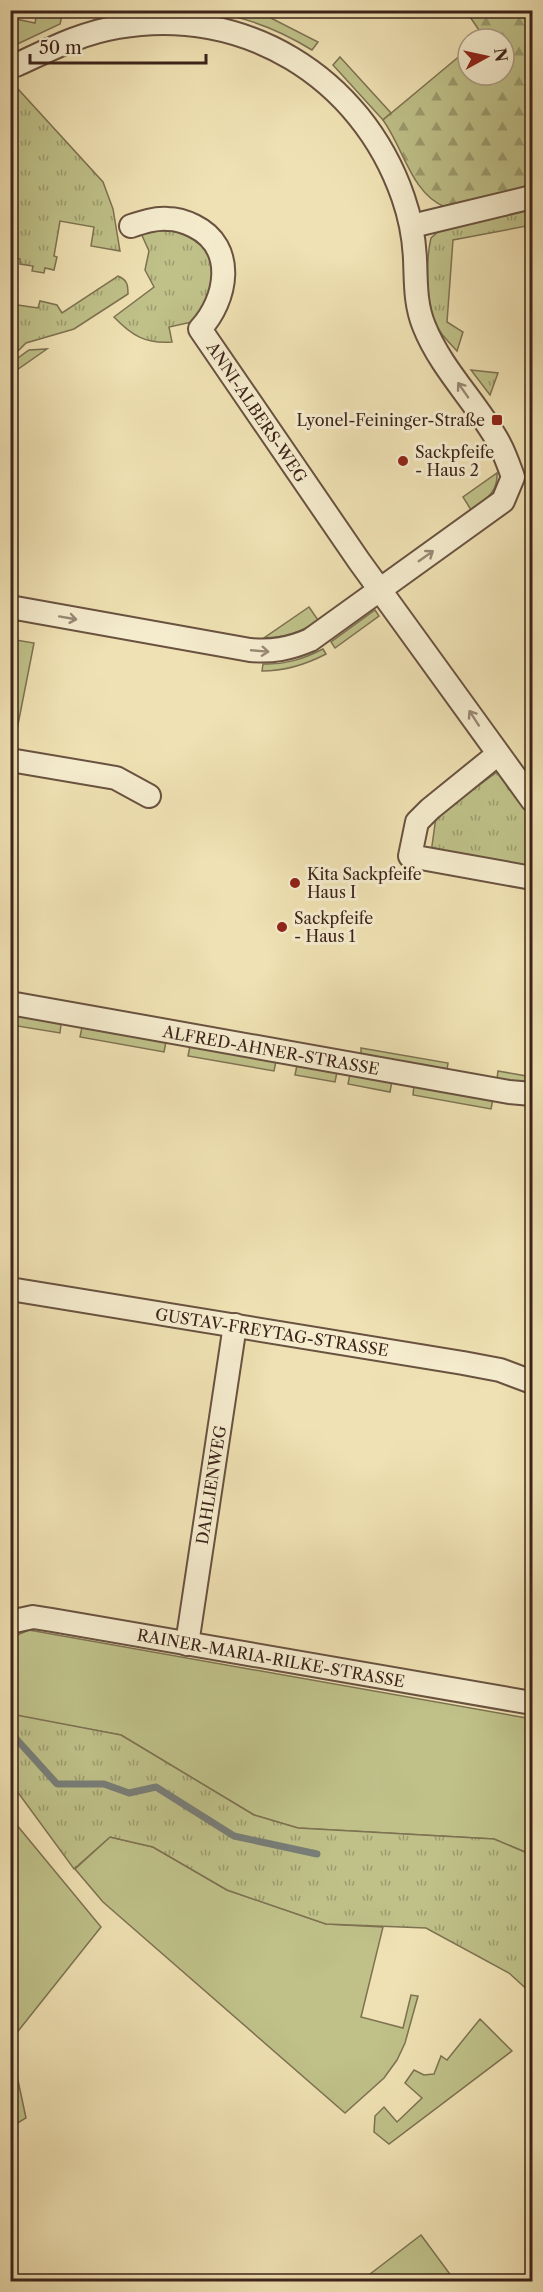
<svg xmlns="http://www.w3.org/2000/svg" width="543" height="2292" font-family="'Libre Caslon Text',serif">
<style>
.green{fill:#bfc189;stroke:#7e7252;stroke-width:1.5}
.forest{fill:url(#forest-firs);stroke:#7e7252;stroke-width:1.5}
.park{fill:url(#park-tufts);stroke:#7e7252;stroke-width:1.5}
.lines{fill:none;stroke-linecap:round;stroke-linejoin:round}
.stream{stroke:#787e79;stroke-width:7}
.minor-casing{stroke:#695240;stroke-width:26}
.minor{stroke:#f5ecce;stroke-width:22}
.oneway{stroke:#988874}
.poi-dot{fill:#8f2418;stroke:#f5ecce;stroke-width:2}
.labels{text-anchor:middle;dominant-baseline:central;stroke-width:6;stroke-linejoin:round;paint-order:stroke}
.street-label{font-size:16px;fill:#3c231a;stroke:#f5ecce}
.poi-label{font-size:16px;fill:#3c231a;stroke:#f5ecce;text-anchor:start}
</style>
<defs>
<pattern id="forest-firs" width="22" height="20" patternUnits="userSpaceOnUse" patternTransform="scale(1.5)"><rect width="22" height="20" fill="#bfc189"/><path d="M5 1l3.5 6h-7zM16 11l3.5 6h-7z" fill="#9c9c6f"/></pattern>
<pattern id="park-tufts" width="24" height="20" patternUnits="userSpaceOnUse" patternTransform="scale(1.5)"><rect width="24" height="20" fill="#bfc189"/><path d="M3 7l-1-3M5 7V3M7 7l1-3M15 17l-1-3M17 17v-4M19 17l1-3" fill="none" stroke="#9c9c6f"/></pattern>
</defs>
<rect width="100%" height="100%" fill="#efe1b3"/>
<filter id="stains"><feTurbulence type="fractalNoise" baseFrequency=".00333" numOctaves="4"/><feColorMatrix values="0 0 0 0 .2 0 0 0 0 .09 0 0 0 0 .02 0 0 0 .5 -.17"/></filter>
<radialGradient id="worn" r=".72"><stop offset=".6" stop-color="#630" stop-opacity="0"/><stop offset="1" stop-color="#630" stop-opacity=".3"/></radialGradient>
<g class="green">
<path d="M 37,11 L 63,11 L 60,24 L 11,47 L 11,18 L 35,23 Z"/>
<path d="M 205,11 L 250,11 L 265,15 L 318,42 L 312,50 C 278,29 245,16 205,11 Z"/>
<path d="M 340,57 L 391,113 L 383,120 L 333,65 Z"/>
<path d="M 47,349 L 11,374 L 11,363 L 29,350 Z"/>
<path d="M 497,473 C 498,493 486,499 471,510 L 463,497 Z"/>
<path d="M 309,607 L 318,620 C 301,633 285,637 264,638 Z"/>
<path d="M 375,610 L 379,616 L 335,648 L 331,642 Z"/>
<path d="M 10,639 L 34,643 L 13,750 L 10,749 Z"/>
<path d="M 323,649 L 326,654 C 305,665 286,671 262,671 L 263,664 C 285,665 303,659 323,649 Z"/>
<path d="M 13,1015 L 61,1024 L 60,1033 L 11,1025 Z"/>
<path d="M 82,1027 L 166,1042 L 164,1052 L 80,1037 Z"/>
<path d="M 190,1046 L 276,1061 L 274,1071 L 188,1056 Z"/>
<path d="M 361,1048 L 448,1063 L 447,1070 L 361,1056 Z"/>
<path d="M 297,1065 L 337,1072 L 335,1082 L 295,1075 Z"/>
<path d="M 498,1071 L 532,1077 L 532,1082 L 526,1084 L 497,1079 Z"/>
<path d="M 350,1074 L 392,1081 L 390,1092 L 348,1084 Z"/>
<path d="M 414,1085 L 493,1099 L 491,1109 L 413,1095 Z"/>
<path d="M 29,1630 L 532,1719 L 532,1855 L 494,1839 L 298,1828 L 254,1815 L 121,1735 L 12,1715 L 10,1638 Z"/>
<path d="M 11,1818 L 101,1927 L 11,2040 L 10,2040 Z"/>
<path d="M 110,1837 L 153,1847 L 227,1890 L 326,1924 L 383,1927 L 361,2017 L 403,2028 L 411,1995 L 418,1996 L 405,2043 L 397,2060 L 384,2078 L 345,2113 L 103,1902 L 75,1869 Z"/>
<path d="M 480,2019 L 512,2051 L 389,2144 L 374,2132 L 375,2116 L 384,2107 L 397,2122 L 422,2098 L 405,2083 L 414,2070 L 424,2075 L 434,2074 L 441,2056 L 447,2060 Z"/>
<path d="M 10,2043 L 26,2118 L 11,2127 L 10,2127 Z"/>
<path d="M 421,2235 L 455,2281 L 361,2281 Z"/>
</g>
<path class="forest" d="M 466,11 L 532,11 L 532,188 L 445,207 C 411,193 404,149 383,120 L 468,49 L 468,75 L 504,75 L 504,39 L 480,39 L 483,36 Z"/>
<g class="park">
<path d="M 11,88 L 18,89 L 103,182 L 113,209 L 120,251 L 91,246 L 94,227 L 60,221 L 54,256 L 57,257 L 54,270 L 45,268 L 44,273 L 32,271 L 33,266 L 20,264 L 20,259 L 11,258 Z"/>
<path d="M 532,209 L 532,225 L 453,240 L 447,322 L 463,332 L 457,351 C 448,341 438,332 434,320 C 426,300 426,259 431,238 L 439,231 L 449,228 Z"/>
<path d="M 170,225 L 203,239 L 219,273 L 196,321 L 169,327 L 172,342 C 146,344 132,336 114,317 L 154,287 L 145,270 L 149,251 L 140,231 Z"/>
<path d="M 118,276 C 127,280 128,284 128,294 L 74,329 L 26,343 L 11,358 L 11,287 L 14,288 L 11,304 L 38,308 L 40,301 L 57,305 L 62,313 Z"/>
<path d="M 471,370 L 498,373 L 490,395 Z"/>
<path d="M 497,772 L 532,813 L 532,871 L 431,853 L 436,817 Z"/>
<path d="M 11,1714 L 121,1735 L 254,1815 L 298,1828 L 494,1839 L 532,1855 L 532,1994 L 509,1973 L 426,1928 L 326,1924 L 227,1890 L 153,1847 L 110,1837 L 74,1869 L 11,1783 Z"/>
</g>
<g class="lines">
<path class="stream" d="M 10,1732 L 57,1784 L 104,1784 L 129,1793 L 156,1787 L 234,1836 L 317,1854"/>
<g class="minor-casing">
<g id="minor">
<path d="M 10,66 L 16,65 C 49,50 81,33 118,27 C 243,5 361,76 403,197 C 410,217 414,237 415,259 C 416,282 415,304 424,326 C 441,369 477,403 499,443 C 505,454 509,466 513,477 L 503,501 L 310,640 C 289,649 272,652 250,650 L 10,607"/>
<path d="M 131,226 C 143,222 155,218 168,219 C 177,219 186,222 194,226 C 237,247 227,300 200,329 L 359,561 L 532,800"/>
<path d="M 412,226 L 532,197"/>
<path d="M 498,754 L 430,809 L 417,822 L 410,856 L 532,878"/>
<path d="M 10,760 L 116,778 L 149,796"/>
<path d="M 10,1003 L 509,1092 L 532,1094"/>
<path d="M 10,1289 L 463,1363 L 500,1370 L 532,1382"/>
<path d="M 10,1622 L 33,1617 L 52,1620 L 532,1703"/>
<path d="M 187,1644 L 235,1325"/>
</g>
</g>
<use href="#minor" class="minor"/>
</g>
<defs><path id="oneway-shaft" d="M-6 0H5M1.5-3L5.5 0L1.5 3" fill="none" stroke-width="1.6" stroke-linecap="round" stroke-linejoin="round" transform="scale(1.5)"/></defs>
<g class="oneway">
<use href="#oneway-shaft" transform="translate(463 390) rotate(-125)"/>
<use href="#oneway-shaft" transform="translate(426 556) rotate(-35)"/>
<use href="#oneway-shaft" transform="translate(68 618) rotate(10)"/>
<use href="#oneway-shaft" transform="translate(260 651) rotate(5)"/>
<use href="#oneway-shaft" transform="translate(474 718) rotate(-123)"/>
</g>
<g class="poi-dot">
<rect x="491" y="414" width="12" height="12" rx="3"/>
<circle cx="403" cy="461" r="6"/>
<circle cx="295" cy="883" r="6"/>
<circle cx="282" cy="927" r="6"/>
</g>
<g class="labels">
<g class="street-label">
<text transform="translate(257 412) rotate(56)">ANNI-ALBERS-WEG</text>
<text transform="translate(271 1050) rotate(10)">ALFRED-AHNER-STRASSE</text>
<text transform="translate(272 1332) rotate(9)">GUSTAV-FREYTAG-STRASSE</text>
<text transform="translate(211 1485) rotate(-81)">DAHLIENWEG</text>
<text transform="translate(271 1658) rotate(10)">RAINER-MARIA-RILKE-STRASSE</text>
</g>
<g class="poi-label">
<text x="485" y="420" text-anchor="end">Lyonel-Feininger-Straße</text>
<text x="415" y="452">Sackpfeife<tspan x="415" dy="18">- Haus 2</tspan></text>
<text x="307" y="874">Kita Sackpfeife<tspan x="307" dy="18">Haus I</tspan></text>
<text x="294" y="918">Sackpfeife<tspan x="294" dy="18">- Haus 1</tspan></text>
</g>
</g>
<rect width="543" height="2292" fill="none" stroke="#efe1b3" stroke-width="36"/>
<rect x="12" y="12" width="519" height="2268" fill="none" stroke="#3c231a" stroke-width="3"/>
<rect x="18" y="18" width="507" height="2256" fill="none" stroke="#3c231a" stroke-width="1.5"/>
<g transform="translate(486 57) rotate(82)"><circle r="28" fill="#f5ecce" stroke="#ab9c86" stroke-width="1.5"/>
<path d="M0-4.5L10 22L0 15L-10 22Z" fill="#8f2418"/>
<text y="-9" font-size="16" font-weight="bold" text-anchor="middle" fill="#3c231a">N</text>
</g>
<path d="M30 54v9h176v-9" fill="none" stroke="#3c231a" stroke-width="3"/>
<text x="39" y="54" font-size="18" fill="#3c231a" stroke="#f5ecce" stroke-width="4.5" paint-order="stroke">50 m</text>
<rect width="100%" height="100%" filter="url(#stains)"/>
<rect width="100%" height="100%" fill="url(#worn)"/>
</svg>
